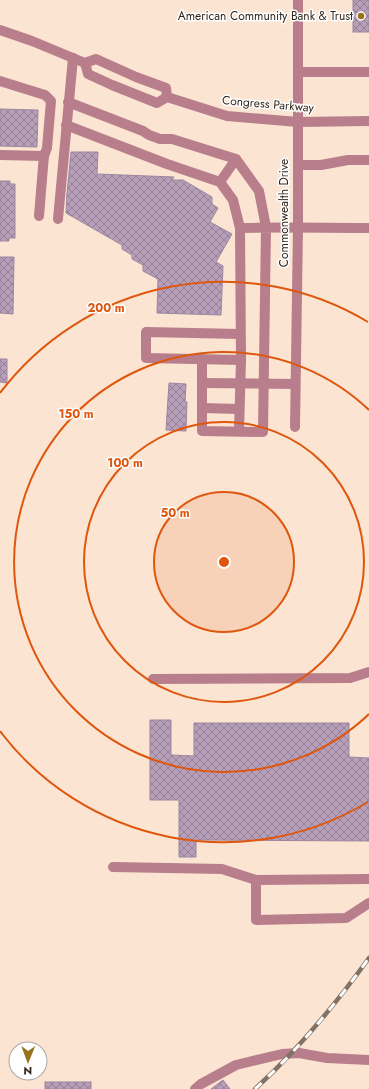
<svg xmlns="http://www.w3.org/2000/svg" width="369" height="1089" font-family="Jost,sans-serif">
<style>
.building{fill:url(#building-cross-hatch);stroke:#9c869f}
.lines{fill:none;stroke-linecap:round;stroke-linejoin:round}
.minor{stroke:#b87e8b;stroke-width:10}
.rail-casing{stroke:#827265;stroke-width:4.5}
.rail{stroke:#fff;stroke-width:3;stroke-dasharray:9;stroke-linecap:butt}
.ring{fill:none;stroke:#df560d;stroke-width:2}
.poi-dot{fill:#96741d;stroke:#fff;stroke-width:1.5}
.labels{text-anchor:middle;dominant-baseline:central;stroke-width:3;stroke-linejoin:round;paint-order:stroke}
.poi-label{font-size:12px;fill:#31261d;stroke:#fff;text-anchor:end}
.street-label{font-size:12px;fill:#31261d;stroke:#fff}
.centre{fill:#df560d;stroke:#fff;stroke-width:2}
.ring-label{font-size:12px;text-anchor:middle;font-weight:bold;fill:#df560d;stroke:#fff;stroke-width:3;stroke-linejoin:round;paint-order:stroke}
</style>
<defs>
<pattern id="building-cross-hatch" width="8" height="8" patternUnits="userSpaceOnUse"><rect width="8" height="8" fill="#b79fb9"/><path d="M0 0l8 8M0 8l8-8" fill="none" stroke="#958196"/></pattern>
</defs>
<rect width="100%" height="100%" fill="#fbe4d1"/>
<g class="building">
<rect x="353" y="0" width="16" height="32"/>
<path d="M 0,109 L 38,110 L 37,147 L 0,146 Z"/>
<path d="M 71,152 L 98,152 L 97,174 L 174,177 L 172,180 L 183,180 L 212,197 L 212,204 L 218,208 L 210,222 L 232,234 L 216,262 L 223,266 L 221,315 L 157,313 L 158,279 L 143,271 L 143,265 L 132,259 L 132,255 L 122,249 L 122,245 L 66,213 L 67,193 Z"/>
<path d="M 0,181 L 10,181 L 10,184 L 15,184 L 15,238 L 9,238 L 9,241 L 0,241 Z"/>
<path d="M 0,257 L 14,257 L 13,314 L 0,313 Z"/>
<path d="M 0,359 L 7,359 L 7,383 L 0,382 Z"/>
<path d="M 169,383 L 186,384 L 185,402 L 187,402 L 186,431 L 166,430 Z"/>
<path d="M 150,720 L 171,720 L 171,755 L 194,756 L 194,723 L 349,723 L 349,757 L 369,758 L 369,841 L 196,840 L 196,857 L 179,857 L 179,800 L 150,800 Z"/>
<path d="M 223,1080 L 230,1089 L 211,1089 Z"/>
<rect x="45" y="1082" width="46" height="7"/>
</g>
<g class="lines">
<g class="minor">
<path d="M 0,30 L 32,41 L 85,63 L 96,59 L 136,77 L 166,88 L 167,97"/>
<path d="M 85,63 L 88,74 L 112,85 L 157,103 L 167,97 L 227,116 L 298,122 L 369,121"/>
<path d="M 298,72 L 369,72"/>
<path d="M 0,81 L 45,95 L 51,101 L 47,148 L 44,156 L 43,167 L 39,216"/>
<path d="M 68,102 L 143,131 L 149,135 L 160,139 L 172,139 L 236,159"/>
<path d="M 66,125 L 167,164 L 220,182"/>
<path d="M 0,155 L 44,156"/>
<path d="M 298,165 L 321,165 L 348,160 L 369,160"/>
<path d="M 58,219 L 73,58"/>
<path d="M 240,334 L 146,332 L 146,358 L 241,360"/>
<path d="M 202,359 L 202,431 L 263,432 L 266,227 L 259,191 L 236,159 L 220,182 L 233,200 L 240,228 C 283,227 326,228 369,228"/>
<path d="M 202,383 L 295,384"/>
<path d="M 202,408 L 239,409"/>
<path d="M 295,427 L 298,227 L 298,0"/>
<path d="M 239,431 L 241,360 L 240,228"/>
<path d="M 153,679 L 350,678 L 369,672"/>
<path d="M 113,867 L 222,869 L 256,880"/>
<path d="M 369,879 L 256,880 L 256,920 L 346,918 L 369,903"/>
<path d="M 195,1089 L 201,1084 L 236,1065 L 282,1054 L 299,1053 L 327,1058 L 369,1060"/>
</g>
<g class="rail-casing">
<path id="rail" d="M 255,1089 C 298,1050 335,1005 369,958"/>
</g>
<use href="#rail" class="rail"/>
</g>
<circle cx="224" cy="562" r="70" fill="#df560d" fill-opacity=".12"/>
<g class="ring">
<circle cx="224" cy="562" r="70"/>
<circle cx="224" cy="562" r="140"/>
<path d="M369 714A210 210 0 1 1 369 410"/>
<path d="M368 802A280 280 0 0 1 0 731M0 393A280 280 0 0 1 368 322"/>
</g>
<circle class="poi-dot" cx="361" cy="16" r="4"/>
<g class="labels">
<g class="poi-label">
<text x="353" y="16">American Community Bank &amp; Trust</text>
</g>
<g class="street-label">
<text transform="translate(268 104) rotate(5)">Congress Parkway</text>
<text transform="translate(284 213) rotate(-90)">Commonwealth Drive</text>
</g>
</g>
<circle cx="224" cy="562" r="6" class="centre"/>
<g class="ring-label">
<text x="106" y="312">200 m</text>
<text x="76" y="418">150 m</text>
<text x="125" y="467">100 m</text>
<text x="175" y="517">50 m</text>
</g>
<g transform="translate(28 1061) rotate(181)"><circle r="19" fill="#ffffff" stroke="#ada8a5"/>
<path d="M0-3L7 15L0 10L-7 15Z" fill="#96741d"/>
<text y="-6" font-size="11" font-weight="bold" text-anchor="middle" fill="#31261d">N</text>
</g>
</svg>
